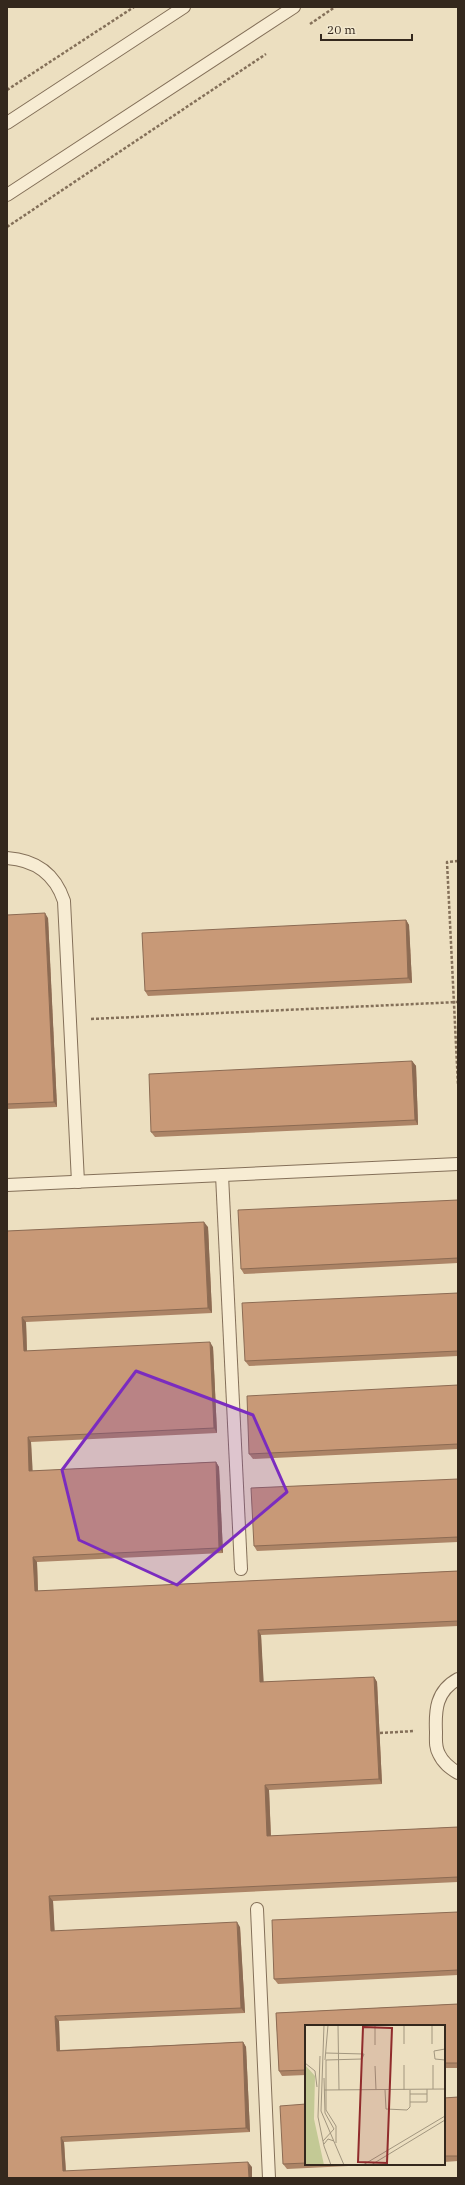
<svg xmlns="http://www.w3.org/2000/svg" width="465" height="2185" font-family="'IBM Plex Serif',serif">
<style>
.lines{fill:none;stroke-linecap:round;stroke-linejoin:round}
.service-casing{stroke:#847059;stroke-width:14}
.path{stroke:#847059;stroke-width:2.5;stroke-dasharray:3 2;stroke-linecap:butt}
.service{stroke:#f7ecd3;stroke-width:12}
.wall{fill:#ac8466}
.shaded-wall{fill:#8c6b53}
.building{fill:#c89977;stroke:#8c6b53}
.marked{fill:#7b2cbf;fill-opacity:0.2;stroke:#7b2cbf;stroke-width:3;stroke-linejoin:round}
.inset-road{fill:none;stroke:#a2967f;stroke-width:1}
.view{fill:#902b2c;fill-opacity:0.15;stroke:#902b2c;stroke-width:2}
.inset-edge{fill:none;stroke:#34281d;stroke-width:2}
</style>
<rect width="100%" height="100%" fill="#ecdfc0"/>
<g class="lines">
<g class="service-casing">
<g id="service">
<path d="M 7,123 L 184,7"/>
<path d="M 7,195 L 294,7"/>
<path d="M 7,858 C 36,860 55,874 64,901 L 78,1182"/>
<path d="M 222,1175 L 241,1569"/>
<path d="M 7,1185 L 458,1164"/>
<path d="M 458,1679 C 436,1691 435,1710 436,1732 C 436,1740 435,1747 439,1754 C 443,1763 450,1768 458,1773"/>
<path d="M 257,1909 L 269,2178"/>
</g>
</g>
<g class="path">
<path d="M 310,24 L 335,7"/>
<path d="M 7,90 L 134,7"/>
<path d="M 7,227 L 266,54"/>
<path d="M 458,861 L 447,862 L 458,1085"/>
<path d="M 91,1019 L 458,1002"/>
<path d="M 380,1733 L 415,1731"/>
</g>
<use href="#service" class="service"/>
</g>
<g class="wall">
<path d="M 7,915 L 48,918 L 57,1107 L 7,1109 Z"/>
<path d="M 406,920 L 409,925 L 412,983 L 148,996 L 145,991 Z"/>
<path d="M 412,1061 L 416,1066 L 418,1125 L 155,1137 L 151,1132 Z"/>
<path d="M 458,1200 L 458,1263 L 244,1274 L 241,1269 Z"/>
<path d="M 208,1227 L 212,1313 L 26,1322 L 27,1351 L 213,1347 L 217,1433 L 31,1442 L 32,1471 L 216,1462 L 219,1467 L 223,1553 L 37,1562 L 38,1591 L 458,1571 L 458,1626 L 261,1635 L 263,1682 L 374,1677 L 377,1682 L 382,1784 L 269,1790 L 271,1836 L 458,1827 L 458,1882 L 53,1901 L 54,1931 L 240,1927 L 245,2013 L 59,2021 L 60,2050 L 243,2042 L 246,2047 L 250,2132 L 64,2142 L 66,2171 L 252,2167 L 252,2178 L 7,2178 L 7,1231 Z"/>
<path d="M 458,1293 L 458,1356 L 249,1366 L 245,1361 Z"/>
<path d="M 458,1385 L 458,1449 L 253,1459 L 249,1454 Z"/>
<path d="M 458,1479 L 458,1542 L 257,1551 L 254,1546 Z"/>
<path d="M 458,1912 L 458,1975 L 278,1984 L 274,1979 Z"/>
<path d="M 458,2004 L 458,2068 L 444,2068 L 444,2026 L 306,2026 L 306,2075 L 282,2076 L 279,2071 L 276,2013 Z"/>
<path d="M 458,2097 L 458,2161 L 444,2162 L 444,2098 Z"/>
<path d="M 306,2104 L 306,2164 L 389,2164 L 287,2169 L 283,2164 Z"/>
</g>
<g class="shaded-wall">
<path d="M 45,913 L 48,918 L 57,1107 L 54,1102 Z"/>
<path d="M 406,920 L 409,925 L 412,983 L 408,978 Z"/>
<path d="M 412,1061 L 416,1066 L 418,1125 L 415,1120 Z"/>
<path d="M 204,1222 L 208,1227 L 212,1313 L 208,1308 Z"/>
<path d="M 22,1317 L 26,1322 L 27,1356 L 24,1351 Z"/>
<path d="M 210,1342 L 213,1347 L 217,1433 L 214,1428 Z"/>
<path d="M 28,1437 L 31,1442 L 33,1476 L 29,1471 Z"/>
<path d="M 216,1462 L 219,1467 L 223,1553 L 219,1548 Z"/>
<path d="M 33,1557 L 37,1562 L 38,1596 L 35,1591 Z"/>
<path d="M 258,1630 L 261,1635 L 264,1687 L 260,1682 Z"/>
<path d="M 374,1677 L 377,1682 L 382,1784 L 379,1779 Z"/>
<path d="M 265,1785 L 269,1790 L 271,1841 L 267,1836 Z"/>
<path d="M 49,1896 L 53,1901 L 55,1936 L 51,1931 Z"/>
<path d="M 237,1922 L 240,1927 L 245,2013 L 241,2008 Z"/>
<path d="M 55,2016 L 59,2021 L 60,2056 L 57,2051 Z"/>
<path d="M 243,2042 L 246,2047 L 250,2132 L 246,2128 Z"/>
<path d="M 61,2137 L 64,2142 L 66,2176 L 63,2171 Z"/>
<path d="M 248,2162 L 252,2167 L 252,2178 L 249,2178 Z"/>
</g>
<g class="building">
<path d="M 45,913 L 54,1102 L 7,1104 L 7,915 Z"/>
<path d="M 406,920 L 408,978 L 145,991 L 142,933 Z"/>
<path d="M 412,1061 L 415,1120 L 151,1132 L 149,1074 Z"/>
<path d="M 458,1200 L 458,1258 L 241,1269 L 238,1210 Z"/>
<path d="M 204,1222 L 208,1308 L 22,1317 L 24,1351 L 210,1342 L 214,1428 L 28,1437 L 29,1471 L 216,1462 L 219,1548 L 33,1557 L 35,1591 L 458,1571 L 458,1621 L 258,1630 L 260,1682 L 374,1677 L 379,1779 L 265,1785 L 267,1836 L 458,1827 L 458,1877 L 49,1896 L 51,1931 L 237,1922 L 241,2008 L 55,2016 L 57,2051 L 243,2042 L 246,2128 L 61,2137 L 63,2171 L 248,2162 L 249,2178 L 7,2178 L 7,1231 Z"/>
<path d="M 458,1293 L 458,1351 L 245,1361 L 242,1303 Z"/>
<path d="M 458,1385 L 458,1444 L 249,1454 L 247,1396 Z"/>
<path d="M 458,1479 L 458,1537 L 254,1546 L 251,1488 Z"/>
<path d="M 458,1912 L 458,1970 L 274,1979 L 272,1920 Z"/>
<path d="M 458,2004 L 458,2063 L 444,2063 L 444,2026 L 306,2026 L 306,2070 L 279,2071 L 276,2013 Z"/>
<path d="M 458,2097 L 458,2156 L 444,2156 L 444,2098 Z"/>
<path d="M 306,2104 L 306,2163 L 283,2164 L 280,2106 Z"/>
</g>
<path class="marked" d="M 136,1371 L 253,1415 L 287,1492 L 177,1585 L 79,1540 L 62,1470 Z"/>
<g transform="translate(305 2025)">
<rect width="140" height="140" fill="#ecdfc0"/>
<path d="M 0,40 L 10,51 L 9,94 L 19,140 L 0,140 Z" fill="#c3c995"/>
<path class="inset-road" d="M 19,0 L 16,86 L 39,140M 33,0 L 34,65M 70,0 L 70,20M 99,0 L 99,19M 127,0 L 127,19M 140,24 L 129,26 L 130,34 L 140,35M 21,28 L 59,29 L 57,34 L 21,35 L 21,85 L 31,101 L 31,118M 15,31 L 13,92 L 19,121 L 26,140M 20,35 L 23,0M 0,38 L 10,46 L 12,62M 99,40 L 99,65M 128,40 L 128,64M 70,41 L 71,65M 19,65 L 140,64M 80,65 L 81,84 L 102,85 L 105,82 L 105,65M 105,69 L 122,69M 105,77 L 122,77 L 122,64M 18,116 L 29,104 L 20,88 L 19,53M 19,119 L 23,114 L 29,116M 58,140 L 140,91M 66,140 L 140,95"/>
<path class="view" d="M 58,2 L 87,3 L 82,138 L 53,137 Z"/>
<rect width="140" height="140" class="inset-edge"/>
</g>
<rect width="465" height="2185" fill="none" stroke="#34281d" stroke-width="16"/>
<path d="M321 34v6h91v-6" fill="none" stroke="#34281d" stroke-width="2"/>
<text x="327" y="34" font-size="12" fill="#34281d" stroke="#f3e9cf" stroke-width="3" paint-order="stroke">20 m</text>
</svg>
